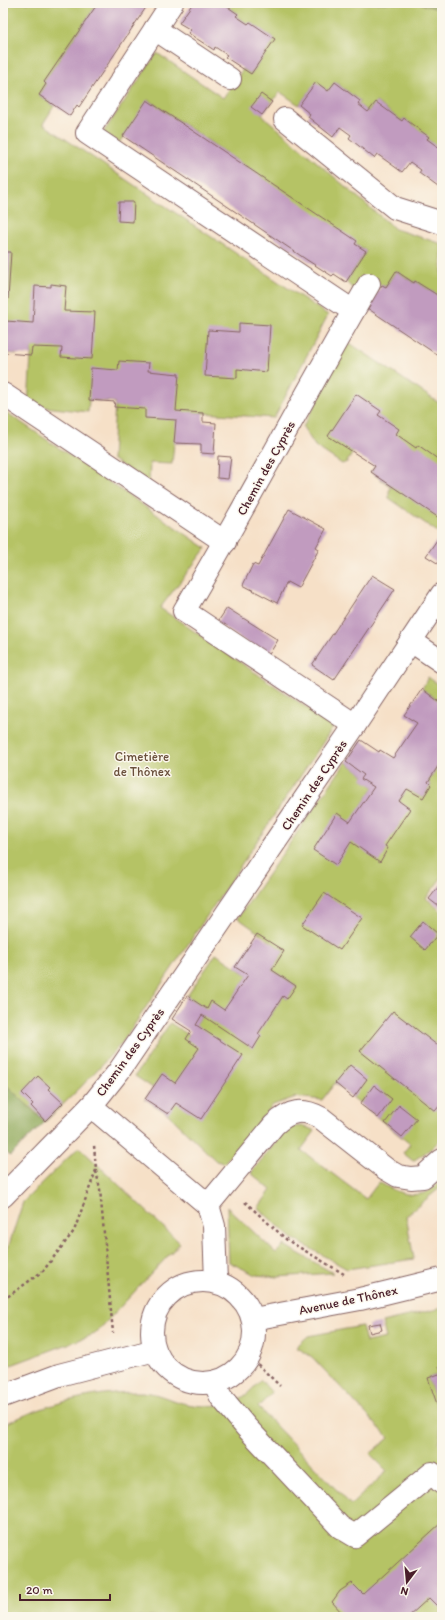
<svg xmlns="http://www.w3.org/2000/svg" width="445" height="1620" font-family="Itim,sans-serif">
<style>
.green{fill:#b5c365;stroke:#807148}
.forest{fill:#90a95a;stroke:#6d6442}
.building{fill:#c19bbf}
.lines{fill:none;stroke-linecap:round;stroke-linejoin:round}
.minor-casing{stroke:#866362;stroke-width:24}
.major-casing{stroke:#866362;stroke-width:24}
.path{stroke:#866362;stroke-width:2.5;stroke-dasharray:3 3;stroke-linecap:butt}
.minor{stroke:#fff;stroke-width:22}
.major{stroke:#fff;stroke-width:22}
.labels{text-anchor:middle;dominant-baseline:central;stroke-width:3;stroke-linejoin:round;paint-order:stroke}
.street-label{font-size:13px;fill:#4a1f2b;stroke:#fbf7ec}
.park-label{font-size:13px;fill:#6a503c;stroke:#fbf7ec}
</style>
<rect width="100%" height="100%" fill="#fbf7ec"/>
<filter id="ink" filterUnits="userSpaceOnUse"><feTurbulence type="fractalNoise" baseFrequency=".025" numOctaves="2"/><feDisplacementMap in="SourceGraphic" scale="8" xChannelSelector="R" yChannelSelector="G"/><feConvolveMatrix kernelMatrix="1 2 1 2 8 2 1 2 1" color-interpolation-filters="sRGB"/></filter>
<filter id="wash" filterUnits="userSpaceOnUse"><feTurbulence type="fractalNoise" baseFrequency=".012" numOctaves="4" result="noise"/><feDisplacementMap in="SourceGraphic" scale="16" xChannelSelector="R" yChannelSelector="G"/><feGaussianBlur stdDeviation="0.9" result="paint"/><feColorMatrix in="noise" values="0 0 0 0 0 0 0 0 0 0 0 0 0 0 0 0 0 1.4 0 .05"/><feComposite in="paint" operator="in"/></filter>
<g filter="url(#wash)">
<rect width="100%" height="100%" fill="#f6e0c7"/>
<g class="green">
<path d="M 3,3 L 98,3 L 44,82 L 46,84 L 39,95 L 54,106 L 43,124 L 328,315 L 274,418 L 190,412 L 188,443 L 174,443 L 172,464 L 150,463 L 149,484 L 112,459 L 115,402 L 89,400 L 88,412 L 28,405 L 33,323 L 17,354 L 3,353 Z"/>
<path d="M 222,3 L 418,3 L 442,10 L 442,142 L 438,147 L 427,139 L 428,137 L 405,119 L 404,118 L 402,121 L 376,102 L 368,112 L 358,104 L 360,101 L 335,82 L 328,91 L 316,83 L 299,105 L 280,92 L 262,115 L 395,229 L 442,244 L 442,298 L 415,281 L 414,283 L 396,271 L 386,287 L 367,278 L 358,294 L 346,282 L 366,251 L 257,174 L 148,100 L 119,143 L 103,133 L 157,53 L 223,98 L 243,69 L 251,74 L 275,39 L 250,22 L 248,24 L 236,16 L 238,14 Z"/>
<path d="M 348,342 L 442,405 L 442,535 L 389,498 L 389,491 L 391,487 L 371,472 L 390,443 L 353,452 L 347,462 L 342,464 L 315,446 L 303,427 Z"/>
<path d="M 3,410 L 206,548 L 160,608 L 334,726 L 122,1043 L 80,1088 L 45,1122 L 3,1082 Z"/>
<path d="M 428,677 L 442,687 L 442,703 L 422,689 Z"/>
<path d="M 442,760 L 442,877 L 426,898 L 442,912 L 442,1138 L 432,1148 L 413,1161 L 403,1153 L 410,1144 L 335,1083 L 322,1100 L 296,1097 L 273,1105 L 224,1163 L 216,1161 L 168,1114 L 145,1099 L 153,1088 L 135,1076 L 170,1023 L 189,1035 L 206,1009 L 187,996 L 216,954 L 248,975 L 237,992 L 271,1015 L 283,996 L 287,999 L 296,986 L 272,970 L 284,951 L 238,918 L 346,762 L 364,775 L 362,779 L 374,787 L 362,805 L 399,801 L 407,789 L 423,798 L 431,785 L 428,782 Z"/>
<path d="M 304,1126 L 315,1131 L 301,1150 L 366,1199 L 379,1182 C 392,1190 408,1198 424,1193 C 430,1191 437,1184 442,1180 L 442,1186 L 406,1216 L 414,1259 L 347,1269 L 292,1238 L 258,1208 L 271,1190 L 251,1173 L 284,1132 L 292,1127 Z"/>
<path d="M 79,1147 L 180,1243 L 95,1334 L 3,1368 L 3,1253 L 8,1248 L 23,1202 Z"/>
<path d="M 227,1207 L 276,1253 L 284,1245 L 333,1273 L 277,1277 L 256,1275 L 229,1262 Z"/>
<path d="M 442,1308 L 442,1365 L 439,1366 L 442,1373 L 428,1378 C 434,1394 445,1428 438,1443 L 442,1447 L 442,1617 L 3,1617 L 3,1425 C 49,1403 90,1392 140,1392 C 153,1392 164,1397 175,1401 C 198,1408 221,1408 243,1397 C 249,1393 255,1386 261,1380 L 272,1393 L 258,1407 L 351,1505 L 387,1471 L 370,1454 L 389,1438 L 312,1357 L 296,1347 L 308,1336 L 362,1326 L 366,1342 L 386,1338 L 382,1322 Z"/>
</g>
<g class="forest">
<path d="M 418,3 L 442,3 L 442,10 Z"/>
<path d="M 3,1082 L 45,1122 L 10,1156 L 3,1149 Z"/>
</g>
<g id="blocks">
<g class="building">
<path d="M 98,3 L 149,3 L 79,107 L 77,105 L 70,116 L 39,95 L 46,84 L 44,82 Z"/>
<path d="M 193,3 L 222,3 L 238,14 L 236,16 L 248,24 L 250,22 L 275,39 L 251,74 L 225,57 L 227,55 L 215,47 L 214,50 L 188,33 L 191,30 L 179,23 Z"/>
<path d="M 316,82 L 328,91 L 335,82 L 360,101 L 358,104 L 368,112 L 376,102 L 402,121 L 404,118 L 405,119 L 429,137 L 427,139 L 438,147 L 442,142 L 442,190 L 419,173 L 421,170 L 410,162 L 402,172 L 377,154 L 374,158 L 349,138 L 351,135 L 340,127 L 333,137 L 308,117 L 310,114 L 299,105 Z"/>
<path d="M 261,94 L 272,102 L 262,115 L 251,107 Z"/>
<path d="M 147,100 L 357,241 L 355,244 L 366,251 L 346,282 L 334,274 L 332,276 L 307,260 L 123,136 Z"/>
<path d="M 119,202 L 134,202 L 133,222 L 118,221 Z"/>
<path d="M 3,252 L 11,252 L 8,299 L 3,298 Z"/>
<path d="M 396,271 L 414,283 L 415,281 L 442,298 L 442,358 L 367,308 L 382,285 L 386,287 Z"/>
<path d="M 51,284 L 66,286 L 64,311 L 95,312 L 92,359 L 61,357 L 62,348 L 32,347 L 31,355 L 4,353 L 6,321 L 33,323 L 35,286 L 51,287 Z"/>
<path d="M 239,323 L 270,325 L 267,372 L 237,369 L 237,378 L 205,376 L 208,330 L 239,332 Z"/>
<path d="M 119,361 L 149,363 L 148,371 L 179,374 L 176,411 L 203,413 L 203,422 L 216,423 L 214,454 L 201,453 L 201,444 L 174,443 L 176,420 L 145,418 L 145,409 L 114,407 L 115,402 L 89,400 L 91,368 L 118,370 Z"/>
<path d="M 356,394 L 381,411 L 378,415 L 399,429 L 396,434 L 416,448 L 418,445 L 442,462 L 442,520 L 371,472 L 375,466 L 328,436 Z"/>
<path d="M 218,456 L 231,457 L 228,479 L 217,478 Z"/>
<path d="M 289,509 L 326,529 L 316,547 L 319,549 L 298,588 L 287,582 L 277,603 L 243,585 L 253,564 L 258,566 Z"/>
<path d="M 441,534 L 442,535 L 442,566 L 426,556 Z"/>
<path d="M 372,575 L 395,589 L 334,680 L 312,665 Z"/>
<path d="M 227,608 L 278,640 L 268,656 L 217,623 Z"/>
<path d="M 422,689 L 442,704 L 442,760 L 428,782 L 431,785 L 423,798 L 407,789 L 399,801 L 410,809 L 385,846 L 388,848 L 380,862 L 351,842 L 336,865 L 313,850 L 337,813 L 350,822 L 374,787 L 361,779 L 364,775 L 346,762 L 361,740 L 379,752 L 380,750 L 393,758 L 417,723 L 404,715 Z"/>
<path d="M 442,882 L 442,909 L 429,899 Z"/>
<path d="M 324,893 L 362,918 L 340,950 L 302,925 Z"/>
<path d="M 423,921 L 438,934 L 425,950 L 410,937 Z"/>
<path d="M 257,934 L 284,951 L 272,970 L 296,986 L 287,999 L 283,996 L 258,1034 L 261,1036 L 253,1049 L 202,1015 L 196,1025 L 243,1055 L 201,1119 L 176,1103 L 168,1114 L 145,1099 L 162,1074 L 175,1083 L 199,1048 L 186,1039 L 191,1031 L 172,1019 L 187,996 L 207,1009 L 211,1001 L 224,1010 L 248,975 L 235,967 Z"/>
<path d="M 393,1011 L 442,1049 L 442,1103 L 435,1111 L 360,1051 Z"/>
<path d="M 350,1065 L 367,1079 L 353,1098 L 335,1083 Z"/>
<path d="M 38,1076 L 50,1087 L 48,1089 L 63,1103 L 45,1121 L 31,1106 L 33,1104 L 22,1093 Z"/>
<path d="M 374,1085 L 392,1099 L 378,1118 L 360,1104 Z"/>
<path d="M 399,1105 L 417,1119 L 402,1137 L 385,1123 Z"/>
<path d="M 380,1323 L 382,1330 L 370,1333 L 368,1325 Z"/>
<path d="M 442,1365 L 442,1406 L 438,1407 L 428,1378 L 442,1373 L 439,1366 Z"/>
<path d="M 442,1522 L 442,1605 L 439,1608 L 429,1598 L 408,1617 L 340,1617 L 343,1614 L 332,1602 L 340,1591 L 352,1583 L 363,1594 Z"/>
</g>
</g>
</g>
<g filter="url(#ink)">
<use href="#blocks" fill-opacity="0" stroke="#866362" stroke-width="1"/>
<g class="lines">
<g class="minor-casing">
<g id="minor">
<path d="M 172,3 L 87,133 L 353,311"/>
<path d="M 155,29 L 230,79"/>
<path d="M 285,119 L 395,208 L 442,223"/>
<path d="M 3,394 L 225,542"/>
<path d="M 411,641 L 442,662"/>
<path d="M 355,725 L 184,611 C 248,503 306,392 369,284"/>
<path d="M 3,1196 L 91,1106"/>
<path d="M 208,1205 L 274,1125 C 290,1110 302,1108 321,1118 L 386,1169 L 398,1176 L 411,1178 L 423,1177 L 442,1160"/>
<path d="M 216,1282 L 214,1226 L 208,1205 L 91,1106 L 119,1071 L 355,725 L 442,594"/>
<path d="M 214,1382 L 221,1397 L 246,1427 L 340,1527 L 355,1536 L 432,1473 L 442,1483"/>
</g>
</g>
<g class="major-casing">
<g id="major">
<circle cx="203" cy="1332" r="51"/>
<path d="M 253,1319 L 360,1299 L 442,1279"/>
<path d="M 3,1396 L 59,1375 L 155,1350"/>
</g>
</g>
<g class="path">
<path d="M 426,3 L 442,7"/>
<path d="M 96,1171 L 100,1189 L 113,1333"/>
<path d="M 245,1202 L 287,1240 L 344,1274"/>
<path d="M 3,1300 L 43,1271 L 74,1231 L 96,1170 L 94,1145"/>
<path d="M 249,1356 L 280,1386"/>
</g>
<use href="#minor" class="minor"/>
<use href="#major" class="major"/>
</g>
</g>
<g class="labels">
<g class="street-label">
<text transform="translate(266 468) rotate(-61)">Chemin des Cyprès</text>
<text transform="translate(314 785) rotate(-56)">Chemin des Cyprès</text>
<text transform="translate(130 1052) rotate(-54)">Chemin des Cyprès</text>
<text transform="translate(348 1300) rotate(-12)">Avenue de Thônex</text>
</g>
<g class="park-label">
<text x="142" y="756">Cimetière<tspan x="142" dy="15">de Thônex</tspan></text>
</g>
</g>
<rect width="445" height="1620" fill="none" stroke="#fbf7ec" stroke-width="16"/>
<g transform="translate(407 1582) rotate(196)" stroke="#fbf7ec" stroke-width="3" paint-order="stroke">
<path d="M0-3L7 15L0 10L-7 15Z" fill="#4a1f2b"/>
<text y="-6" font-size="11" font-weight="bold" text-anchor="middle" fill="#4a1f2b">N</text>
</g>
<path d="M20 1594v6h90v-6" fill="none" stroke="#4a1f2b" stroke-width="2"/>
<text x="26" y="1594" font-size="12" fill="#4a1f2b" stroke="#fbf7ec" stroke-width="3" paint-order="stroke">20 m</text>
</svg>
